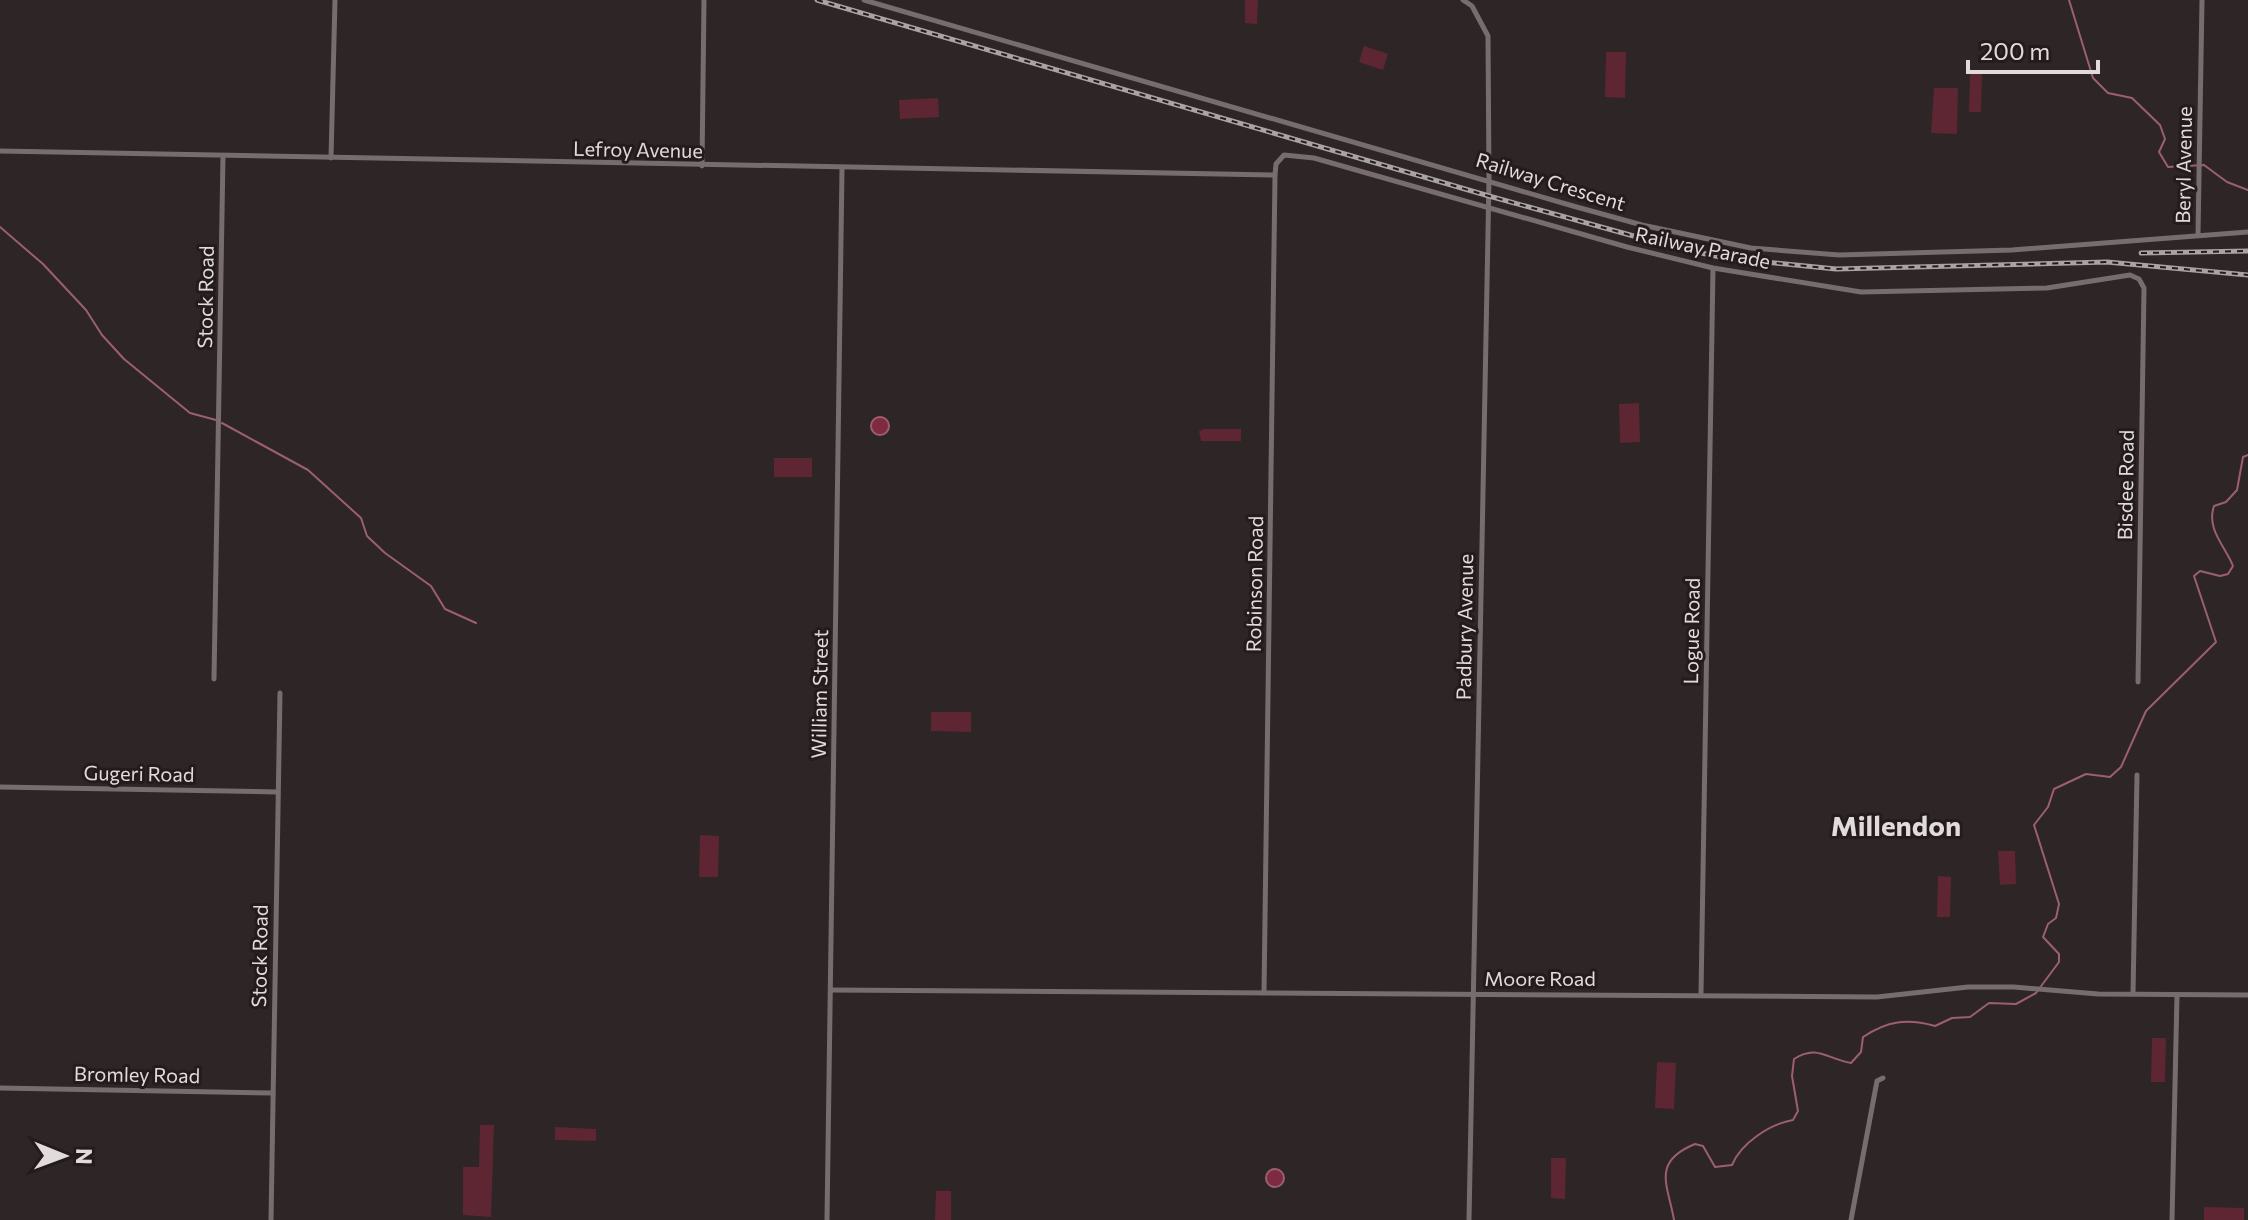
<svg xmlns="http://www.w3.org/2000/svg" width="2248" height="1220" font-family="Commissioner,sans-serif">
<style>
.green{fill:#5e2633}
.water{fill:#7e2a41;stroke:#9c5f70;stroke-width:2}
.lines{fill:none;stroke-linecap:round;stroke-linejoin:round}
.stream{stroke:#9c5f70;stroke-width:2}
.street{stroke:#776d6f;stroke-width:5}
.rail-casing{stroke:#a9a3a4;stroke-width:5}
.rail{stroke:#231b1c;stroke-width:2;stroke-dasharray:6;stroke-linecap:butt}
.labels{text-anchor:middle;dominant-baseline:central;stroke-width:6;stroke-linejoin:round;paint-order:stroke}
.street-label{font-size:20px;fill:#e1dbdc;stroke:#231b1c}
.district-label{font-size:28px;font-weight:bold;fill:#e1dbdc;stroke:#231b1c}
</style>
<rect width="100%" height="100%" fill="#2d2526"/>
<g class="green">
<path d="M 1245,0 L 1258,0 L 1257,24 L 1245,23 Z"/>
<path d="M 1364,46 L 1388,54 L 1383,70 L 1359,62 Z"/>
<path d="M 1606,52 L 1626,52 L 1625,98 L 1605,97 Z"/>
<path d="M 1970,74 L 1982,74 L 1981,112 L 1969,112 Z"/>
<path d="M 1934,88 L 1958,88 L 1957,134 L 1931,133 Z"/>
<path d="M 938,98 L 939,117 L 900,119 L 899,100 Z"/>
<path d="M 1639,403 L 1640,442 L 1620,443 L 1619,404 Z"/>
<path d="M 1204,429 L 1241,429 L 1241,441 L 1201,441 L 1199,431 Z"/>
<rect x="774" y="458" width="38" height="19"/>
<path d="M 931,712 L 971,712 L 971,732 L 931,731 Z"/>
<path d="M 700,835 L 719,836 L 718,877 L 699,877 Z"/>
<path d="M 1998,851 L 2015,851 L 2016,884 L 2000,885 Z"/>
<path d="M 1938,876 L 1951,877 L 1950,917 L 1937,917 Z"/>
<path d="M 2152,1038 L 2166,1038 L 2165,1082 L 2151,1082 Z"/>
<path d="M 1657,1062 L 1676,1063 L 1674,1109 L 1655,1108 Z"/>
<path d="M 480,1125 L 494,1125 L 491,1217 L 463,1215 L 463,1167 L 479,1167 Z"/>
<path d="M 555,1127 L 596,1129 L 596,1141 L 555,1140 Z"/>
<path d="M 1551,1158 L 1566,1158 L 1565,1199 L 1551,1198 Z"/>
<path d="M 936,1191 L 951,1191 L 951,1220 L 935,1220 Z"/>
<path d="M 2204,1207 L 2244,1208 L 2244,1220 L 2204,1220 Z"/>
</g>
<g class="water">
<circle cx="880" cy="426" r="9"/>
<circle cx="1275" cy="1178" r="9"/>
</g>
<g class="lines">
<g class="stream">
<path d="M 2069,0 L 2093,78 L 2108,93 L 2132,98 L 2160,125 L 2165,139 L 2159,152 L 2168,167 L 2204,165 L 2227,182 L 2248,190"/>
<path d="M 0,227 L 43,264 L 86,310 L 102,335 L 124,359 L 190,413 L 216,420"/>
<path d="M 222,423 L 308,470 L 361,518 L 367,536 L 385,553 L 431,586 L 445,609 L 476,623"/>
<path d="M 1674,1220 C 1668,1185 1651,1162 1695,1144 L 1703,1146 L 1715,1167 L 1732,1165 C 1741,1143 1770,1124 1793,1120 L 1798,1111 L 1792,1076 L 1794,1059 C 1817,1044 1827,1059 1851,1063 L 1861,1052 L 1863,1037 C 1887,1021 1907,1018 1935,1026 L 1952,1018 L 1970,1017 L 1989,1003 L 2016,1004 L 2036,993 L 2059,962 L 2059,954 L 2043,937 L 2048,924 L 2056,918 L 2059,904 L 2034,825 L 2048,807 L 2054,789 L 2086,774 L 2110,777 L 2121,767 L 2146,711 L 2216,642 L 2194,576 L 2200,571 L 2220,576 L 2228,574 L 2233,566 C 2225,546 2206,529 2214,506 L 2226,502 L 2237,490 L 2243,457 L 2248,455"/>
</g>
<g class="street">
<path d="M 864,0 L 1573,206 L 1642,225 L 1751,248 L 1839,255 L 2012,250 L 2248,232"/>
<path d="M 1463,0 L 1472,6 L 1488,36 L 1489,180 L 1469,1220"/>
<path d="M 0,151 L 1275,175"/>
<path d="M 331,158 L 335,0"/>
<path d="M 702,166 L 704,0"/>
<path d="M 2198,235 L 2202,0"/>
<path d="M 214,679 L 223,156"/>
<path d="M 0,787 L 277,792"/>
<path d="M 831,990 L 1877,997 L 1968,987 L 2014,987 L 2098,994 L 2248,995"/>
<path d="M 1264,993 L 1275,175 L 1276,164 L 1284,155 L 1314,158 L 1627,247 L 1713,268 L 1861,292 L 2047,288 L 2130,275 L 2139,279 L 2144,288 L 2138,682"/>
<path d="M 1701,994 L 1713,268"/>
<path d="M 2133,994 L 2137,775"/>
<path d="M 0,1088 L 273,1093"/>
<path d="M 271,1220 L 280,693"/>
<path d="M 827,1220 L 842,169"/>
<path d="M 1851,1220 L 1877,1081 L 1883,1078"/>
<path d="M 2172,1220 L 2177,995"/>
</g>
<g class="rail-casing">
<g id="rail">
<path d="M 817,0 L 1489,196 L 1677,248 L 1725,258 L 1836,269 L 2107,262 L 2248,275"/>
<path d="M 2141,253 L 2248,251"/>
</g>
</g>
<use href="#rail" class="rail"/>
</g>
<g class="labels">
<g class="street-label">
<text transform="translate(638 149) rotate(1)">Lefroy Avenue</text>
<text transform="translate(2183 165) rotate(-89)">Beryl Avenue</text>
<text transform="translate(1551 181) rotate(17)">Railway Crescent</text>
<text transform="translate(1703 247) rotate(12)">Railway Parade</text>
<text transform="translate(205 297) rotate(-89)">Stock Road</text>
<text transform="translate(2125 485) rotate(-89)">Bisdee Road</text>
<text transform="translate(1254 584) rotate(-89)">Robinson Road</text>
<text transform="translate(1464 627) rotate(-89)">Padbury Avenue</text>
<text transform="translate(1691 631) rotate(-89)">Logue Road</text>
<text transform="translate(819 694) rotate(-89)">William Street</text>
<text transform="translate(139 773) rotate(1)">Gugeri Road</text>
<text transform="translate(259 956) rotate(-89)">Stock Road</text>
<text x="1540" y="978">Moore Road</text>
<text transform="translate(137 1074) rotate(1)">Bromley Road</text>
</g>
<g class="district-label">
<text x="1896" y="825">Millendon</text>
</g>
</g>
<g transform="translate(64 1156) rotate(91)" stroke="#231b1c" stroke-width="6" paint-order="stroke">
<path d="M0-6L14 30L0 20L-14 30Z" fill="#e1dbdc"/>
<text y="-12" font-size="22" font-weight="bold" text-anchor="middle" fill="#e1dbdc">N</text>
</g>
<path d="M1968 60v12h130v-12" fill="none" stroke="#e1dbdc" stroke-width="4"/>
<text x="1980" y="60" font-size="24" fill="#e1dbdc" stroke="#231b1c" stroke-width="6" paint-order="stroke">200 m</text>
</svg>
